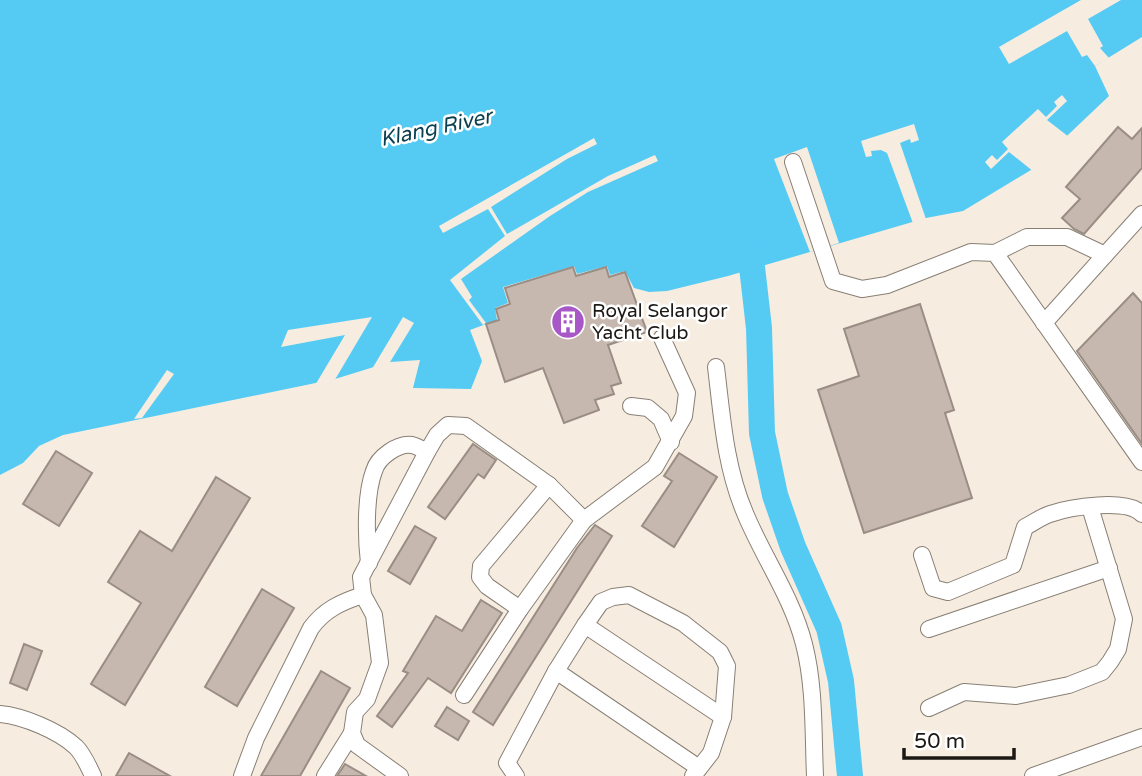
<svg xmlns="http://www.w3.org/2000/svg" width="1142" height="776" font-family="'Varela Round',sans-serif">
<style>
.water{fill:#55cbf4}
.pier{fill:#f7ece0}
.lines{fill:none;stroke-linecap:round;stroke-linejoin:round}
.river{stroke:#55cbf4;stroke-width:26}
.building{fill:#c6b8af;stroke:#9a8d84;stroke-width:2}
.minor-casing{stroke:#887f74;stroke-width:18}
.minor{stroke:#fff;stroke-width:16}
.labels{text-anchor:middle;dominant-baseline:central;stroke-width:5;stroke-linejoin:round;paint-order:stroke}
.poi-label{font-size:19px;fill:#1c1814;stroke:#fff;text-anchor:start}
.water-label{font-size:21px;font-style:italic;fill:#093f4f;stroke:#fff}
</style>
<rect width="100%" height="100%" fill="#f7ece0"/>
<path class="water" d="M 0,0 L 1142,0 L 1142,37 L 1095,66 L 1109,96 L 1031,170 L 963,211 L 926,218 L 728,276 L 667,291 L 649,292 L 634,288 L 625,271 L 610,275 L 607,266 L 577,274 L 574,266 L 503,287 L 508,303 L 495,308 L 497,320 L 470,330 L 482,361 L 471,389 L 413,388 L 420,360 L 390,362 L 335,379 L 63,435 L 39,446 L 23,463 L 0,475 Z"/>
<g class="pier">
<path d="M 1081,0 L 1121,0 L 1088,19 L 1103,46 L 1100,48 L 1109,58 L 1095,66 L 1087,55 L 1082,57 L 1067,31 L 1009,64 L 999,47 Z"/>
<path d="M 1062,95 L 1067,101 L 1047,120 L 1069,137 L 1047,157 L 1049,160 L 1034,172 L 1009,152 L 991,169 L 985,162 L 992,155 L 997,160 L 1008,149 L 1002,142 L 1038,109 L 1046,117 L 1057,106 L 1054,102 Z"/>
<path d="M 914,124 L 919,140 L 911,143 L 910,139 L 900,143 L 927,222 L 914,226 L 887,153 L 881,150 L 871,151 L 872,156 L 866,157 L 861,141 Z"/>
<path d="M 594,138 L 597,144 L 567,159 L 491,207 L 507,234 L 608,176 L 655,155 L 658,161 L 588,192 L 550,216 L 461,279 L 472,297 L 469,300 L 486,323 L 483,325 L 450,280 L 505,236 L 488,209 L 443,233 L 439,226 Z"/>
<path d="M 807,147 L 839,243 L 810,252 L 774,159 Z"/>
<path d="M 372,317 L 333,383 L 314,387 L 345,335 L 281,347 L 288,330 Z"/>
<path d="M 403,317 L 414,323 L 387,367 L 369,374 Z"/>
<path d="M 167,370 L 174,374 L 142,418 L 134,419 Z"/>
</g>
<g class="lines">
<path class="river" d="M 748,232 L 759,328 L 762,433 L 775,495 L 793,547 L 829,628 L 841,681 L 850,776"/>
</g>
<g class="building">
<path d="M 1118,127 L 1132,139 L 1142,128 L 1142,168 L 1084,234 L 1074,229 L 1062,218 L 1080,199 L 1066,187 Z"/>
<path d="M 573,267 L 576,276 L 606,267 L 609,277 L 625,272 L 647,332 L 608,345 L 621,383 L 611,386 L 614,394 L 595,400 L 599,410 L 564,423 L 543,368 L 505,382 L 486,324 L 499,320 L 496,309 L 510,304 L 505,288 Z"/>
<path d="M 1133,293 L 1142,303 L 1142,444 L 1077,351 Z"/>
<path d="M 920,304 L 954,410 L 945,413 L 972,498 L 864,533 L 818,390 L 859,376 L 844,329 Z"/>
<path d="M 473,444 L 496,460 L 484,478 L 478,474 L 445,519 L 428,507 Z"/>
<path d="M 56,451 L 92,473 L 59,526 L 23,504 Z"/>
<path d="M 679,453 L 717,477 L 674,547 L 642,526 L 672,481 L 664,476 Z"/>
<path d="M 216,477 L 250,498 L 125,705 L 91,684 L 141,603 L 108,582 L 140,531 L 172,551 Z"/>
<path d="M 595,525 L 612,536 L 493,725 L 473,712 L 577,548 Z"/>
<path d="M 415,526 L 436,538 L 410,584 L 388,571 Z"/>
<path d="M 262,589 L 294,608 L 237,706 L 205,687 Z"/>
<path d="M 481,600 L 502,613 L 451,693 L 428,678 L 392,727 L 377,716 L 408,673 L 403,671 L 436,616 L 462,631 Z"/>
<path d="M 24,644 L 42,651 L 27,690 L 10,683 Z"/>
<path d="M 321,671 L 350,688 L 300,776 L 261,776 Z"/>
<path d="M 447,707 L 469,721 L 458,740 L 435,726 Z"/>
<path d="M 129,753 L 170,776 L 116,776 Z"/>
<path d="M 345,764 L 366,776 L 337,776 Z"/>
</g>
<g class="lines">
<g class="minor-casing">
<g id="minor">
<path d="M 793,162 L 833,281 L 862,289 L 887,285 L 971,252 L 995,253 L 1142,462"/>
<path d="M 995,253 L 1027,237 L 1067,237 L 1105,255 L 1142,214"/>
<path d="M 1044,323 L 1105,255"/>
<path d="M 716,367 C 722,416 725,466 745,513 C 763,557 792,597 804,644 C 815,687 813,732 815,776"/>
<path d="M 631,406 L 648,408 L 661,419 L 671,442"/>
<path d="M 549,485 L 481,566 L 480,577 L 487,586 L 520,609 L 584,520"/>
<path d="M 922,555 L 933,588 L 948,592 L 1013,565 L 1025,527 C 1033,523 1041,517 1050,514 C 1070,507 1127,498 1142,514"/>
<path d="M 369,563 C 366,538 365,495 374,471 C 378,457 398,443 412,445 C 417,446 423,450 427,452"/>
<path d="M 585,625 L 601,602 L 613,597 L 629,595 L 683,623 L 720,652 L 727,666 L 723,717"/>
<path d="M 929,629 L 1109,568"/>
<path d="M 556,671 L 699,768"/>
<path d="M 464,695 L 520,609"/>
<path d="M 929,708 L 964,692 L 1016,696 L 1069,685 L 1102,672 L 1110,662 L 1118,649 L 1124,619 L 1090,507"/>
<path d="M 0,714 C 23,716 59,731 76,747 C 83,754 89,767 93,776"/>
<path d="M 242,776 L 256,738 L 311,628 C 324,610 341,602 363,595"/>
<path d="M 325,776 L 352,733"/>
<path d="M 400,776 L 357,745 L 352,733 L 355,712 L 367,699 L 380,663 L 374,615 L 363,595 L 361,577 L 427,452 L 437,435 L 448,425 L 466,426 L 549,485 L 584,520 L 655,467 L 684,416 L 687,393 L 662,338"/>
<path d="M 516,776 L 507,763 L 556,671 L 585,625 L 723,717 L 711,753 L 693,776"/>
<path d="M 1033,776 L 1142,737"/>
</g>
</g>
<use href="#minor" class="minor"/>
</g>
<defs>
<g id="building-disc" transform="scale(1.75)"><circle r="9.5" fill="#a857c7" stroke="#fff"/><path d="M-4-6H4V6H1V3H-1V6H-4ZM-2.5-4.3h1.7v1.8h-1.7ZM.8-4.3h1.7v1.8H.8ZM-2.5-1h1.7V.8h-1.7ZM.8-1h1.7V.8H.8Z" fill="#fff"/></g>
</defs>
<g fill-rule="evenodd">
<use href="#building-disc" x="568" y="322"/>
</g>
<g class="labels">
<g class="poi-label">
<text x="592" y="311">Royal Selangor<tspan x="592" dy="22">Yacht Club</tspan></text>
</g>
<g class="water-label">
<text transform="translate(436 128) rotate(-12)">Klang River</text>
</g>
</g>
<path d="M904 748v10h110v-10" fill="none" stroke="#1c1814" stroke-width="3.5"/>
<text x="914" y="748" font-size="21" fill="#1c1814" stroke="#ffffff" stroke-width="5" paint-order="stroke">50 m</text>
</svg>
